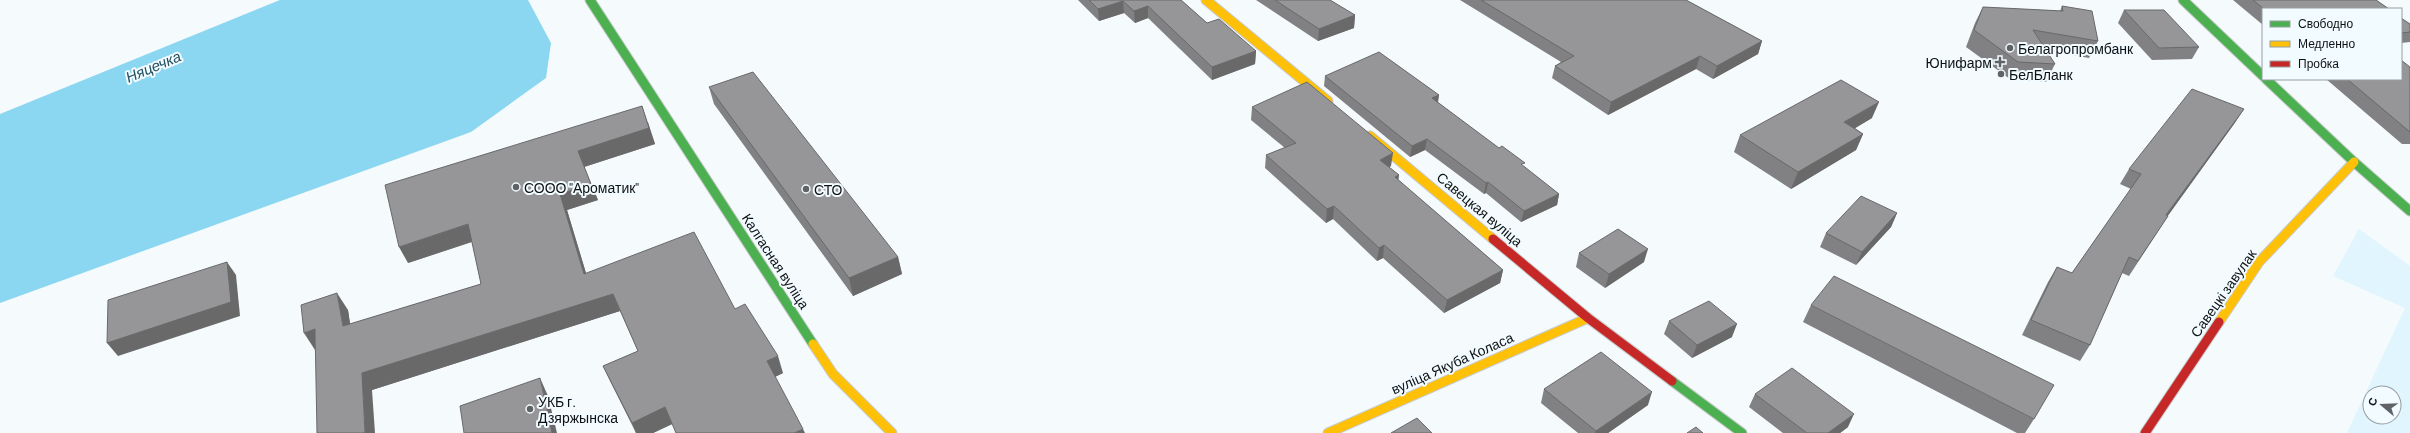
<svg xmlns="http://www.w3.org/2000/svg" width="2410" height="433" font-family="Barlow,sans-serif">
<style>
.green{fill:#e0f5fd;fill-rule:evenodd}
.water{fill:#8bd6f0}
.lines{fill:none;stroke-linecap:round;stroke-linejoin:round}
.fast-casing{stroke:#c6cacc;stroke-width:11}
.slow-casing{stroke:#c6cacc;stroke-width:11}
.jam-casing{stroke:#c6cacc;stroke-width:11}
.fast{stroke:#4caf50;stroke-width:9}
.slow{stroke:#ffc107;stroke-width:9}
.jam{stroke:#c62828;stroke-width:9}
.wall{fill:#818183}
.shaded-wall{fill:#69696a}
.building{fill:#969698;stroke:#69696a}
.poi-dot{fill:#5f6365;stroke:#f2fbff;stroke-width:1.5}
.labels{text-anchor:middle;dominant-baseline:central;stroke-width:4;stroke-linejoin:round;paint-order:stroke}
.poi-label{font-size:14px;fill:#0e1213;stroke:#f2fbff;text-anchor:start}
.street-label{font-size:14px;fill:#0e1213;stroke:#f2fbff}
.water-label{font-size:15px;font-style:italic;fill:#235060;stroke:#f2fbff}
</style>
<rect width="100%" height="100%" fill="#f5fafc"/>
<path class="green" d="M 2359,229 L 2410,266 L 2410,433 L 2347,433 L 2405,308 L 2333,276 ZM 2370,393 L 2394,393 L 2394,417 L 2370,417 Z"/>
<path class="water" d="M 280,0 L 528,0 L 551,43 L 546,78 L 471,132 L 0,303 L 0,114 Z"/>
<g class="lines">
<g class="fast-casing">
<g id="fast">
<path d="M 590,0 L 813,344"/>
<path d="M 2183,0 L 2263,76"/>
<path d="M 2266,79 L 2354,162 L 2410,211"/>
<path d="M 1672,381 L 1742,433"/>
</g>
</g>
<g class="slow-casing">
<g id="slow">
<path d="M 1206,0 L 1328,101"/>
<path d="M 1370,136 L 1493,239"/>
<path d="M 2219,322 L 2259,262 L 2354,162"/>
<path d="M 813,344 L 833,374 L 892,433"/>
<path d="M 1328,433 L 1588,318"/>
</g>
</g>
<g class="jam-casing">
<g id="jam">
<path d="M 1493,239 L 1588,318 L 1672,381"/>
<path d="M 2145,433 L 2219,322"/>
</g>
</g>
<use href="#fast" class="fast"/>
<use href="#slow" class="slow"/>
<use href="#jam" class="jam"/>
</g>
<g class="wall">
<path d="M 1078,0 L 1181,0 L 1207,23 L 1256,51 L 1255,64 L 1212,80 L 1148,18 L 1135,23 L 1124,13 L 1099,21 Z"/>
<path d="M 1256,0 L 1330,0 L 1355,15 L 1354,28 L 1318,41 Z"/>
<path d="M 1460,0 L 1686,0 L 1762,41 L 1758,54 L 1713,79 L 1696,69 L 1608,115 L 1552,78 L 1555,66 L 1561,62 Z"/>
<path d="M 2233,0 L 2376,0 L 2389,9 L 2263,9 L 2263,25 Z"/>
<path d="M 2062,6 L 2098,41 L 2089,58 L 2046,50 L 2055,64 L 2046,82 L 2010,79 L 1966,47 L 1975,23 L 1983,7 L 2060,11 Z"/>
<path d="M 2124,10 L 2199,47 L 2192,59 L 2152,60 L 2118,23 Z"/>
<path d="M 2401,18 L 2410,24 L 2410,42 L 2401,43 Z"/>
<path d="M 2410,67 L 2410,144 L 2402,144 L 2326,79 L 2401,79 Z"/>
<path d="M 1325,76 L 1439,95 L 1438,103 L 1524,167 L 1559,194 L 1557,205 L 1521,222 L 1486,193 L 1484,194 L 1425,150 L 1410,157 L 1324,86 Z"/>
<path d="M 709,87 L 898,257 L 902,274 L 853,296 L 714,104 Z"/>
<path d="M 1252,107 L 1391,166 L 1389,167 L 1399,175 L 1398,180 L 1503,270 L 1500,283 L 1444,313 L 1383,258 L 1377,261 L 1333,219 L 1326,223 L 1265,168 L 1266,155 L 1285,148 L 1251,120 Z"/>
<path d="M 2244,109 L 2234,124 L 2167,216 L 2168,216 L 2129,276 L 2122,273 L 2090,345 L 2080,361 L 2022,335 L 2048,282 L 2057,267 L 2072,273 L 2131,189 L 2120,184 L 2129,169 Z"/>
<path d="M 1872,118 L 1855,128 L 1863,134 L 1856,150 L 1791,189 L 1734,152 L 1740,135 Z"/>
<path d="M 648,122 L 655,144 L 584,167 L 598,200 L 567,210 L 586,273 L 735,309 L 783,373 L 653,433 L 636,433 L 611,383 L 603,366 L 638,351 L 620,311 L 372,390 L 317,433 L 348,310 L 350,324 L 481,284 L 472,242 L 408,263 Z"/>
<path d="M 1897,213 L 1891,227 L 1856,265 L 1820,247 L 1826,233 Z"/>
<path d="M 1579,253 L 1644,262 L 1605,288 L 1576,267 Z"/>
<path d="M 1811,305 L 2034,419 L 2025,433 L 2017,433 L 1803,322 Z"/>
<path d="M 1669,321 L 1732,337 L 1692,358 L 1664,334 Z"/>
<path d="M 1544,389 L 1648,405 L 1608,433 L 1578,433 L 1541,403 Z"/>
<path d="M 1755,394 L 1848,427 L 1840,433 L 1783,433 L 1749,407 Z"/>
</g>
<g class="shaded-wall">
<path d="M 1123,1 L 1124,13 L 1099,21 L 1098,9 Z"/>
<path d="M 1148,6 L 1148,18 L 1135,23 L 1134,11 Z"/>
<path d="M 1355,15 L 1354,28 L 1318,41 L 1319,29 Z"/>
<path d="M 1762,41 L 1758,54 L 1713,79 L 1717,66 Z"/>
<path d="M 1256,51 L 1255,64 L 1212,80 L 1212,67 Z"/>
<path d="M 1700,56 L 1696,69 L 1608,115 L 1611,102 Z"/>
<path d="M 1439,95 L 1437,105 L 1432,98 Z"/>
<path d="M 1879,102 L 1872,118 L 1837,139 L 1844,122 Z"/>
<path d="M 642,106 L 655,144 L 584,167 L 598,200 L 567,210 L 591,290 L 584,274 L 560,194 L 578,151 Z"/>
<path d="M 2244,109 L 2234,124 L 2157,231 L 2166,215 Z"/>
<path d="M 1863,134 L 1856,150 L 1791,189 L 1798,172 Z"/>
<path d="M 1427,139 L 1425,150 L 1410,157 L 1412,146 Z"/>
<path d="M 1393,153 L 1391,166 L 1378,173 L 1380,160 Z"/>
<path d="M 1399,175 L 1397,188 L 1395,177 Z"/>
<path d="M 1488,182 L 1486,193 L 1484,194 L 1486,183 Z"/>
<path d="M 1559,194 L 1557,205 L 1521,222 L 1524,211 Z"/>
<path d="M 1334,206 L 1333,219 L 1326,223 L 1327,209 Z"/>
<path d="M 1897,213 L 1891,227 L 1856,265 L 1862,252 Z"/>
<path d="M 468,224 L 477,240 L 408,263 L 399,247 Z"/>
<path d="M 1384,245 L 1383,258 L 1377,261 L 1379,248 Z"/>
<path d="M 1648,249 L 1644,262 L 1605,288 L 1609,274 Z"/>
<path d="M 898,257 L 902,274 L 853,296 L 849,278 Z"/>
<path d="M 227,262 L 236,275 L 240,316 L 118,356 L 107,343 Z"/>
<path d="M 1503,270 L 1500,283 L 1444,313 L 1447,300 Z"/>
<path d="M 337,293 L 348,310 L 353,343 L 343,326 Z"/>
<path d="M 613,294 L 620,311 L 372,390 L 375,433 L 365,433 L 362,373 Z"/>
<path d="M 1737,324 L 1732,337 L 1692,358 L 1697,345 Z"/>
<path d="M 315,329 L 315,350 L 304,333 Z"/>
<path d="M 778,356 L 783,373 L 773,378 L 767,361 Z"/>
<path d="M 540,378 L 548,396 L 557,433 L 552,433 Z"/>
<path d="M 1652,392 L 1648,405 L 1608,433 L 1595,433 L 1596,431 Z"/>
<path d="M 665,407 L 672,424 L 653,433 L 636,433 L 632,423 Z"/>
<path d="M 1854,414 L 1848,427 L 1840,433 L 1828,433 Z"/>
<path d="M 803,429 L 805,433 L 794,433 Z"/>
</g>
<g class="building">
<path d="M 1089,0 L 1181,0 L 1207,23 L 1219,19 L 1256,51 L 1212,67 L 1148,6 L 1134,11 L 1123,1 L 1098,9 Z"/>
<path d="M 1275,0 L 1330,0 L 1355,15 L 1319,29 Z"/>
<path d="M 1481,0 L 1686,0 L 1762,41 L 1717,66 L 1700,56 L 1611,102 L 1555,66 L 1574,56 Z"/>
<path d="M 2253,0 L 2376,0 L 2389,9 L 2264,9 Z"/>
<path d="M 2062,6 L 2092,11 L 2098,41 L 2033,30 L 2055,64 L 2018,62 L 1974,30 L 1983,7 L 2063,11 Z"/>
<path d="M 2124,10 L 2164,10 L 2199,47 L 2159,48 Z"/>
<path d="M 2401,18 L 2410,24 L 2410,32 L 2401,33 Z"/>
<path d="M 1379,52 L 1439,95 L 1432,98 L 1499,148 L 1502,146 L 1525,163 L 1521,164 L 1559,194 L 1524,211 L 1488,182 L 1486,183 L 1427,139 L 1412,146 L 1325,76 Z"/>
<path d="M 2401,60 L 2410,67 L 2410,132 L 2347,79 L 2401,79 Z"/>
<path d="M 753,72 L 898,257 L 849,278 L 709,87 Z"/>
<path d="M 1841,80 L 1879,102 L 1844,122 L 1863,134 L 1798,172 L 1740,135 Z"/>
<path d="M 1307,82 L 1393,153 L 1380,160 L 1399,175 L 1395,177 L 1503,270 L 1447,300 L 1384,245 L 1379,248 L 1334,206 L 1327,209 L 1266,155 L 1296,143 L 1252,107 Z"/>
<path d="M 2192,89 L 2244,109 L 2166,215 L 2168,216 L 2138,261 L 2129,257 L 2090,345 L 2031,320 L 2057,267 L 2072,273 L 2141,174 L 2129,169 Z"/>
<path d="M 642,106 L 649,128 L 578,151 L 591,184 L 560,194 L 584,274 L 694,232 L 735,309 L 745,304 L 778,356 L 767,361 L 803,429 L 794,433 L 676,433 L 665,407 L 632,423 L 603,366 L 638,351 L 613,294 L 362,373 L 365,433 L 317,433 L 315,329 L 304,333 L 301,305 L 337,293 L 343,326 L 481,284 L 468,224 L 399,247 L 385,185 Z"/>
<path d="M 1861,196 L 1897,213 L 1862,252 L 1826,233 Z"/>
<path d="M 1618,229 L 1648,249 L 1609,274 L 1579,253 Z"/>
<path d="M 227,262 L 231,302 L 107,343 L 108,300 Z"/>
<path d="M 1834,276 L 2054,385 L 2034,419 L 1811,305 Z"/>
<path d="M 1709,301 L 1737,324 L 1697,345 L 1669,321 Z"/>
<path d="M 1601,352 L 1652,392 L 1596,431 L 1544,389 Z"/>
<path d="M 1792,368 L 1854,414 L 1828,433 L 1807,433 L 1755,394 Z"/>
<path d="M 540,378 L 552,433 L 464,433 L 460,406 Z"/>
<path d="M 1417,418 L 1432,433 L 1391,433 Z"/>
<path d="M 1696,427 L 1703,433 L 1687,433 Z"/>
</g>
<g class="poi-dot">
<circle cx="2010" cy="48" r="4"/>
<path d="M1998 56h4v4h4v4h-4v4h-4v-4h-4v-4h4z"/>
<circle cx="2001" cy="74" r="4"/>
<circle cx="516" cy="187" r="4"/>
<circle cx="806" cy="189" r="4"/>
<circle cx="530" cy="409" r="4"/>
</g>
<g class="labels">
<g class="poi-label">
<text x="2018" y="48">Белагропромбанк</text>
<text x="1992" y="62" text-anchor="end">Юнифарм</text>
<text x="2009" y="74">БелБланк</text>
<text x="524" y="187">СООО "Ароматик"</text>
<text x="814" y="189">СТО</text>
<text x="538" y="401">УКБ г.<tspan x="538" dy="16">Дзяржынска</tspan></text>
</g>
<g class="street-label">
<text transform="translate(1480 209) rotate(40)">Савецкая вуліца</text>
<text transform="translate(776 261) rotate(57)">Калгасная вуліца</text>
<text transform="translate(2223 293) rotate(-55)">Савецкі завулак</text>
<text transform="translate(1452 363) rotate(-24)">вуліца Якуба Коласа</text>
</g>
<g class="water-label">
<text transform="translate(153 66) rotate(-23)">Няцечка</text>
</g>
</g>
<rect x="2262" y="8" width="140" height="72" fill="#f2fbff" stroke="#979ea1"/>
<rect x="2270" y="21" width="20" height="6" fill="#4caf50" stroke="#979ea1"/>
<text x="2298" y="28" font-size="12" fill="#0e1213">Свободно</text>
<rect x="2270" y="41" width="20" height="6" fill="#ffc107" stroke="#979ea1"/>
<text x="2298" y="48" font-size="12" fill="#0e1213">Медленно</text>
<rect x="2270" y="61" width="20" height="6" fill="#c62828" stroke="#979ea1"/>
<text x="2298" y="68" font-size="12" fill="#0e1213">Пробка</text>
<g transform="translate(2382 405) rotate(289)"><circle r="19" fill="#f2fbff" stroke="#979ea1"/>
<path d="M0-3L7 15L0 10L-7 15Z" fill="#5f6365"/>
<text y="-6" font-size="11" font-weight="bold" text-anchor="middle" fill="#0e1213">С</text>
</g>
</svg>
